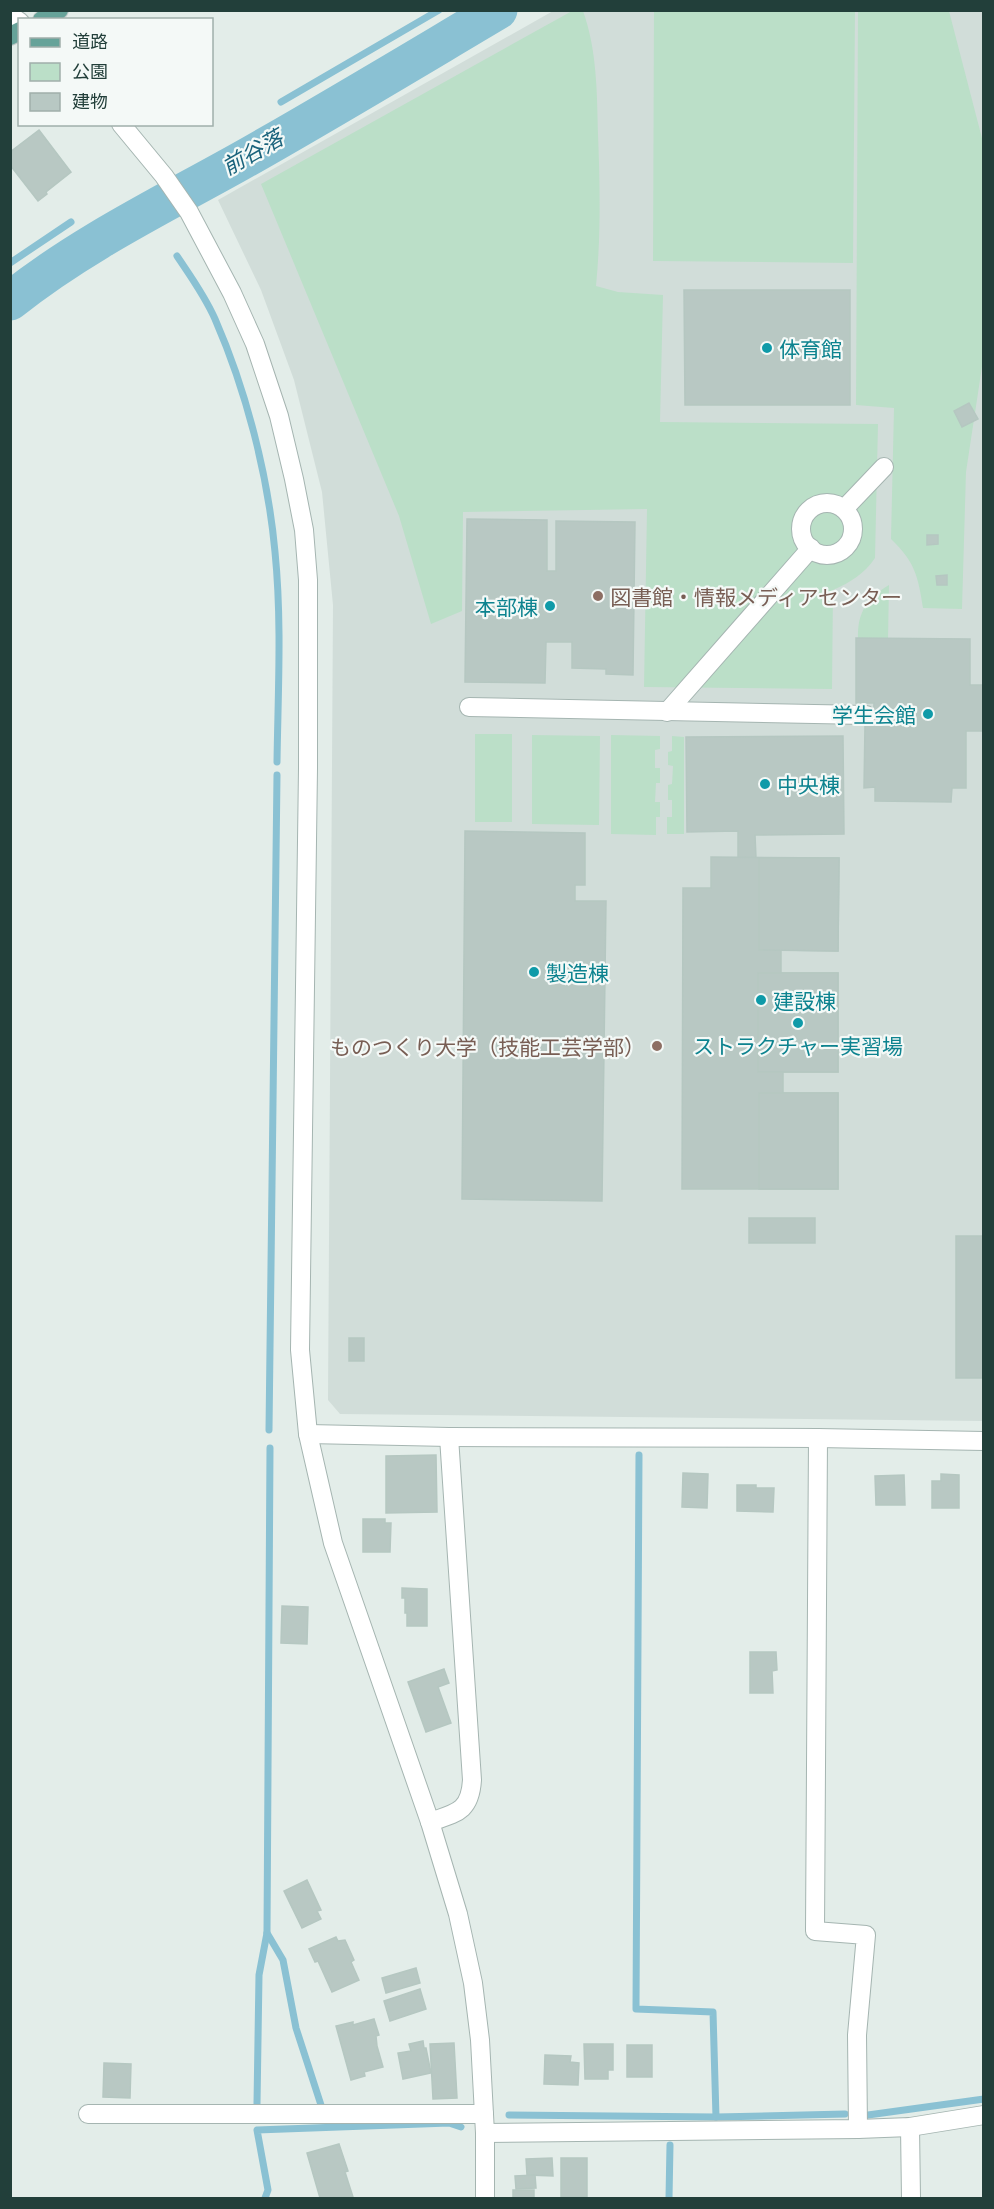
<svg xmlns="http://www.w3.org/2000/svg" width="994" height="2209" font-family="Lato,'Noto Sans JP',sans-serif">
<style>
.built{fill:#d1ddd9}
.green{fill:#bbdfc8}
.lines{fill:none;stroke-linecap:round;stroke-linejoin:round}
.stream{stroke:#8ac1d3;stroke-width:7}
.river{stroke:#8ac1d3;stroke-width:39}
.building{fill:#b8c8c3;stroke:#b5c7c1;stroke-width:1.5}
.minor-casing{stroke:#a5b5b1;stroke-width:20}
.major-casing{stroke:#c1c9c8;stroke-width:20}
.minor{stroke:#fff;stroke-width:18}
.major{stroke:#66a399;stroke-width:18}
.culture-dot{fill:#0f9aa8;stroke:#f4f9f7;stroke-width:2}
.education-dot{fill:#8d6e63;stroke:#f4f9f7;stroke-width:2}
.labels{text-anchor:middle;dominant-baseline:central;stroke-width:4.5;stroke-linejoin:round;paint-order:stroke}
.culture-label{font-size:21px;fill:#0d838f;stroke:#f4f9f7;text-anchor:start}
.education-label{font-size:21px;fill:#785e54;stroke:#f4f9f7;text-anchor:start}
.water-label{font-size:22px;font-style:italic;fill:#1a637c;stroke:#f4f9f7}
</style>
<rect width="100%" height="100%" fill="#e3ede9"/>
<path class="built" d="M 553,11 L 983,11 L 983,1421 L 340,1414 L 328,1400 L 333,605 L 322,492 L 294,380 L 261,290 L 218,200 Z"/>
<g class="green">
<path d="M 572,11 L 583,11 C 597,50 597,92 598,134 C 600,185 601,235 596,286 L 618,292 L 663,295 L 660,422 L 878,424 L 875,558 C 864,574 851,582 833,590 L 832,689 L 644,687 L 647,509 L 463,512 L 462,611 L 431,624 L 399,516 L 261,184 Z"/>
<path d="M 654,11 L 855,11 L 853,263 L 653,261 Z"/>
<path d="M 858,11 L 949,11 L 984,146 L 983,360 L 966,472 L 962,609 L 923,608 C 918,576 915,562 891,539 L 894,408 L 856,405 Z"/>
<path d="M 889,585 L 888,639 L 858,638 C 857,613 867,598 889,585 Z"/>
<rect x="475" y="734" width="37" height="88"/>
<path d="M 532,735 L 600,736 L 599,825 L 532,824 Z"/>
<path d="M 611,735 L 660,736 L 660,749 L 655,750 L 655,768 L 660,768 L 660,783 L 656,783 L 655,802 L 660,802 L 660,817 L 656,817 L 656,835 L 611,834 Z"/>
<path d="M 672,736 L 684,737 L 684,834 L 667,834 L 667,817 L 672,817 L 672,800 L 668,800 L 668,785 L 672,784 L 673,766 L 668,765 L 668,752 L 672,751 Z"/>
</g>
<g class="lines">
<g class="stream">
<path d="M 281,102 L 439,10"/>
<path d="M 144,215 L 153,225"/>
<path d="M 177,256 C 191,277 205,296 215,319 C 246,390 268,475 275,552 C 282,622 278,692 277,762"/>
<path d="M 10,263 L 71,222"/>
<path d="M 269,1430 L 277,775"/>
<path d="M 639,1455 L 636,2009 L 713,2012 L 716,2117"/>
<path d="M 267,1933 L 283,1960 L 296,2028 L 321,2105"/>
<path d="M 257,2104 L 259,1975 L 267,1933 L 270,1448"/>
<path d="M 509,2115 L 716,2117 L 845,2114"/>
<path d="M 868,2115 L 984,2099"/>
<path d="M 265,2198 L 268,2190 L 257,2130 L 449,2123 L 461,2127"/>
<path d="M 669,2198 L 670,2145"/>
</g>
<path class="river" d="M 10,301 C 80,245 162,205 239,162 C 326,113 412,61 498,10"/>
</g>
<g class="building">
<path d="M 39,130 L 71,172 L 46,192 L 47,194 L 38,201 L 10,165 L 10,152 Z"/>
<path d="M 684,290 L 850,290 L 850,405 L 685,405 Z"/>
<path d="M 969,403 L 978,419 L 962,427 L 954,411 Z"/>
<path d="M 467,519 L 547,520 L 547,571 L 556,571 L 556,521 L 635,522 L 633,675 L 606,674 L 606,669 L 572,668 L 572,642 L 546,642 L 545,683 L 465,682 Z"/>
<path d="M 927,535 L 938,535 L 938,544 L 927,545 Z"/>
<path d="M 947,575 L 947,585 L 937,585 L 936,576 Z"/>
<path d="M 856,638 L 970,639 L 970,685 L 984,685 L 984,731 L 966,731 L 966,788 L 952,788 L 951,802 L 875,801 L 875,787 L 864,788 L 865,725 L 873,725 L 874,703 L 856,703 Z"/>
<path d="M 843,736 L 844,834 L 755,835 L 756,858 L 738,858 L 738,831 L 687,832 L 686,737 Z"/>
<path d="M 465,831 L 585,833 L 585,885 L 575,885 L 575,901 L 606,901 L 602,1201 L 462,1199 Z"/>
<path d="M 711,857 L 839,858 L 838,951 L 781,950 L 781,973 L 838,973 L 838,1072 L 783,1072 L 783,1093 L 838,1093 L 838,1189 L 682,1189 L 683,888 L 711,888 Z"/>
<path d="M 759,858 L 839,858 L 838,951 L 759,950 Z"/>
<rect x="758" y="973" width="80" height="99"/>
<rect x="759" y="1093" width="79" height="96"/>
<rect x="749" y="1218" width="66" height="25"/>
<rect x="956" y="1236" width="28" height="142"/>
<rect x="349" y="1338" width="15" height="23"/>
<path d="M 436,1455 L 437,1512 L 386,1513 L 386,1456 Z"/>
<path d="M 683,1473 L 708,1474 L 707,1508 L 682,1507 Z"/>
<path d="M 941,1474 L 959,1475 L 959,1508 L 932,1508 L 932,1481 L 941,1481 Z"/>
<path d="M 904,1475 L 905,1505 L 876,1505 L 875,1476 Z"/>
<path d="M 737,1485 L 756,1485 L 756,1488 L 774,1488 L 773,1512 L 737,1511 Z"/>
<path d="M 363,1519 L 385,1519 L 385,1523 L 391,1523 L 390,1552 L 363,1552 Z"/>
<path d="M 402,1588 L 427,1589 L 427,1626 L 407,1626 L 407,1613 L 405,1613 L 405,1598 L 402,1598 Z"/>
<path d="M 282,1606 L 308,1607 L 307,1644 L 281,1643 Z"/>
<path d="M 750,1652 L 776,1652 L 777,1670 L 772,1671 L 773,1693 L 750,1693 Z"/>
<path d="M 444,1669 L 449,1683 L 438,1687 L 451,1723 L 426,1732 L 408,1682 Z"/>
<path d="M 307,1880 L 321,1910 L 317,1911 L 321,1919 L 302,1928 L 284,1891 Z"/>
<path d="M 336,1937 L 338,1941 L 345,1940 L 354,1960 L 351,1962 L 359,1980 L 332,1992 L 318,1961 L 315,1962 L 309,1949 Z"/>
<path d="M 416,1968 L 420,1983 L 386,1993 L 382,1978 Z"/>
<path d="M 420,1989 L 426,2009 L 390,2021 L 384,2001 Z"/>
<path d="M 374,2019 L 379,2035 L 376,2036 L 377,2046 L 383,2067 L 364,2072 L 365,2076 L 351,2080 L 336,2026 L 353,2022 L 353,2025 Z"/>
<path d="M 423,2041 L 424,2048 L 426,2048 L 431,2073 L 403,2079 L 398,2053 L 411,2051 L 409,2044 Z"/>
<path d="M 454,2043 L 457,2098 L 433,2099 L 430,2044 Z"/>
<path d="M 584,2044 L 613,2044 L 613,2070 L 608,2070 L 608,2079 L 585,2079 Z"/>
<rect x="627" y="2045" width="25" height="32"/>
<path d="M 545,2055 L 571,2056 L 570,2062 L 579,2063 L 578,2085 L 544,2084 Z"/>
<path d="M 104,2063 L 131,2064 L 130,2098 L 103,2097 Z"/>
<path d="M 339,2144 L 348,2171 L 345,2172 L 353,2197 L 320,2198 L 307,2153 Z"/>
<path d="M 552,2158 L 553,2176 L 527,2175 L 526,2159 Z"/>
<rect x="561" y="2158" width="26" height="39"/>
<path d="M 535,2175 L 536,2188 L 516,2189 L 515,2176 Z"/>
<rect x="513" y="2190" width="21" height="8"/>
</g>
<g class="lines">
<g class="minor-casing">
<g id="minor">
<path d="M 10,15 L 20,22"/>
<path d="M 121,124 L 164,176 L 189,212 L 232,293 L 255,344 L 279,416 L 294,479 L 304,530 L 308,580 L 308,768 L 300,1350 L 308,1434 L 333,1543 L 430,1822 L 458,1914 L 473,1983 L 480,2040 L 485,2133 L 485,2198"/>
<circle cx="827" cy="529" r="26"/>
<path d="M 844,509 L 884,467"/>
<path d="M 469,707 L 866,715"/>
<path d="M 667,712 L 811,548"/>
<path d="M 308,1434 L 449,1437 L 818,1438 L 984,1441"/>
<path d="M 818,1438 L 815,1931 L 866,1935 L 857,2035 L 858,2129"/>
<path d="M 430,1822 C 456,1813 470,1812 472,1780 L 449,1437"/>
<path d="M 88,2114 L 484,2114"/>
<path d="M 910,2127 L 911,2198"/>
<path d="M 485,2133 L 858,2129 L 910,2127 L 984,2115"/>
</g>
</g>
<g class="major-casing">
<g id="major">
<path d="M 42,20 L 59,10"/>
<path d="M 10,36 L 20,31"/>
</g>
</g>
<use href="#minor" class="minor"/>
<use href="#major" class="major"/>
</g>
<g class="culture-dot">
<circle cx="767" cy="348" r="6"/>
<circle cx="550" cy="606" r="6"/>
<circle cx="928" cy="714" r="6"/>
<circle cx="765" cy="784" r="6"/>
<circle cx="534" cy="972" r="6"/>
<circle cx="761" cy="1000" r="6"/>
<circle cx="798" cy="1023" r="6"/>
</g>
<g class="education-dot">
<circle cx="598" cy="596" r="6"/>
<circle cx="657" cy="1046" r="6"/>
</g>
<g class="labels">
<g class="culture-label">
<text x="779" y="348">体育館</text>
<text x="538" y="606" text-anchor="end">本部棟</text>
<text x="916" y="714" text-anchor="end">学生会館</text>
<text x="777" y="784">中央棟</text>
<text x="546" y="972">製造棟</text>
<text x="773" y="1000">建設棟</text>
<text x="798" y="1045" text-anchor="middle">ストラクチャー実習場</text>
</g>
<g class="education-label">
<text x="610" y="596">図書館・情報メディアセンター</text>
<text x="645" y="1046" text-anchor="end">ものつくり大学（技能工芸学部）</text>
</g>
<g class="water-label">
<text transform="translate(252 152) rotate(-30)">前谷落</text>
</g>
</g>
<rect width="994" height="2209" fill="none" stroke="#223f3a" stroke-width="24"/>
<rect x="18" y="18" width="195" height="108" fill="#f4f9f7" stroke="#a0afab" stroke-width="1.5"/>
<rect x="30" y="38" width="30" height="9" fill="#66a399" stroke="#a0afab" stroke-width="1.5"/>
<text x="72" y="48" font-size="18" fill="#223f3a">道路</text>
<rect x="30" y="63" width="30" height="18" fill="#bbdfc8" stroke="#a0afab" stroke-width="1.5"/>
<text x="72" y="78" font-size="18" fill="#223f3a">公園</text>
<rect x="30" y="93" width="30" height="18" fill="#b8c8c3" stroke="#a0afab" stroke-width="1.5"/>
<text x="72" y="108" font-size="18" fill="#223f3a">建物</text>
</svg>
